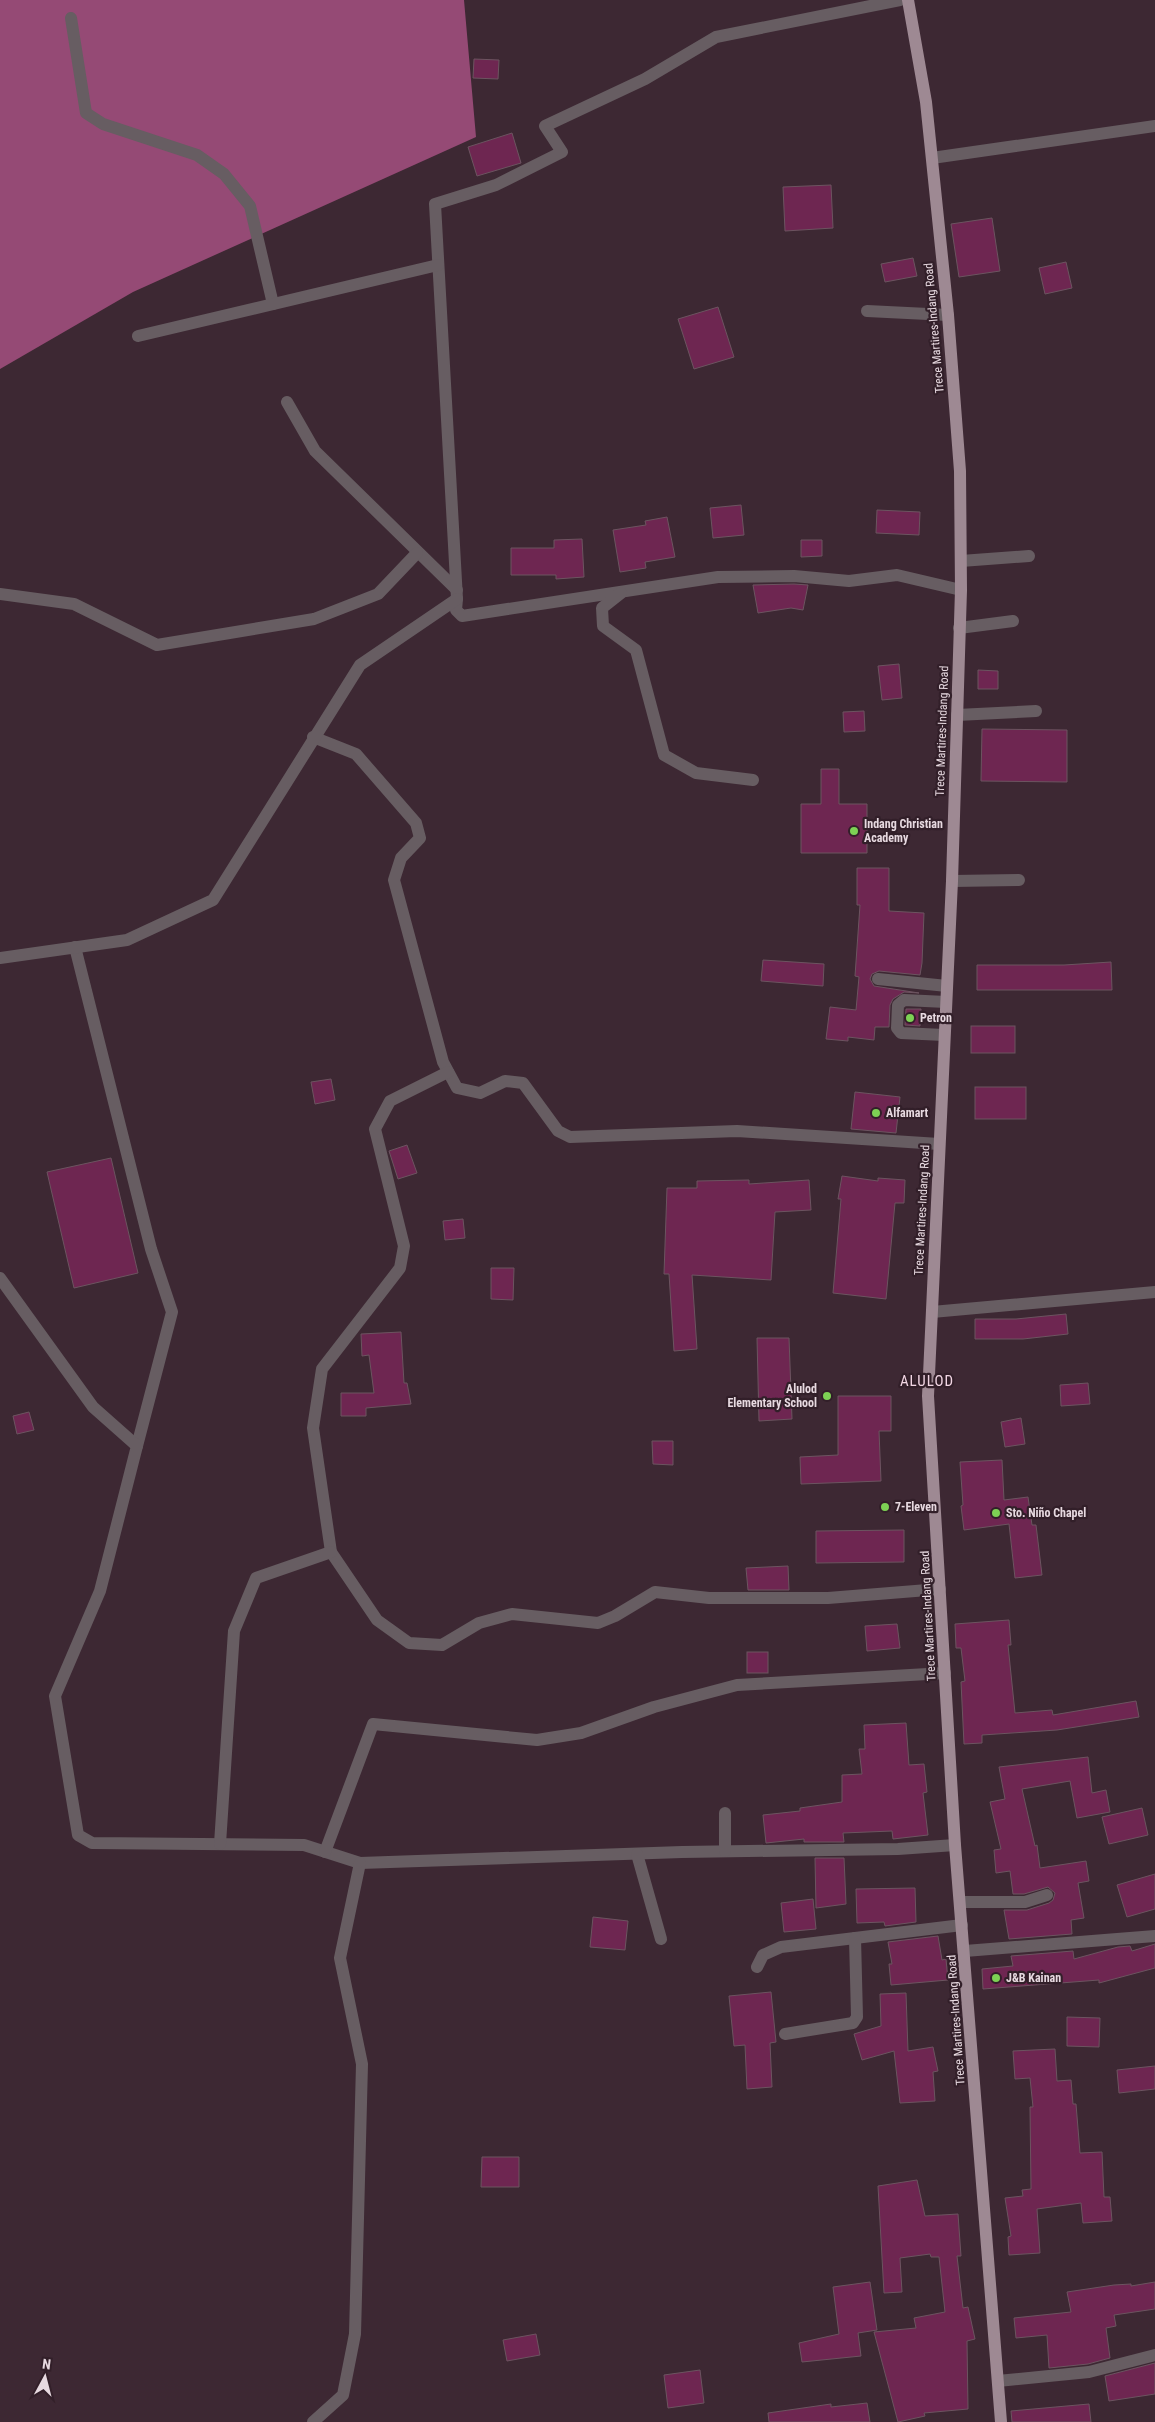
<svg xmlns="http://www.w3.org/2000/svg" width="1155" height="2422" font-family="'Roboto Condensed',sans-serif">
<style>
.forest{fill:#954a75}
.building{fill:#6e2651;stroke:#6c5460}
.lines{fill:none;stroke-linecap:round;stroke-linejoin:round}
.minor{stroke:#675d62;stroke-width:12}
.major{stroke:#9e8993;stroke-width:12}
.poi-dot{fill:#7dd154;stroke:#321f29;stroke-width:2}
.labels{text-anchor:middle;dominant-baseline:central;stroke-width:4.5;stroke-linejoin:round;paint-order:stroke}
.street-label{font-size:12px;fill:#e7d9e0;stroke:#321f29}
.poi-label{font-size:12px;font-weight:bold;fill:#e7d9e0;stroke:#321f29;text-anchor:start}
.quarter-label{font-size:15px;letter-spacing:1px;fill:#f1d5e3;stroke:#321f29}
</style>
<rect width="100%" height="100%" fill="#3d2833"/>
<path class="forest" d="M 0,0 L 464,0 L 476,137 L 133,292 L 0,369 Z"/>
<g class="building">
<path d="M 474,59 L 499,60 L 498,79 L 473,78 Z"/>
<path d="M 512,133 L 521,163 L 477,176 L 468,147 Z"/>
<path d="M 831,185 L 833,228 L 785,231 L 783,187 Z"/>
<path d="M 992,218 L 1000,271 L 959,277 L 951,224 Z"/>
<path d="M 913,258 L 917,276 L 885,282 L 881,264 Z"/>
<path d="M 1066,262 L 1072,288 L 1045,294 L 1039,268 Z"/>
<path d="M 718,307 L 734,357 L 694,369 L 678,319 Z"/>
<path d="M 741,505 L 744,535 L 713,538 L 710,508 Z"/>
<path d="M 877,510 L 920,512 L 919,535 L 876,533 Z"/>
<path d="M 667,517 L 675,557 L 645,562 L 646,568 L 620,572 L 613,530 L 646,525 L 645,521 Z"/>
<path d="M 582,539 L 584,577 L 556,579 L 556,575 L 511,575 L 511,548 L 554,548 L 554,540 Z"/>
<path d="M 801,540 L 822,540 L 822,556 L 801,557 Z"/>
<path d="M 794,584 L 808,585 L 803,610 L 791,608 L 758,613 L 753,585 Z"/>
<path d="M 899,664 L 902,698 L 882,700 L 878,666 Z"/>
<path d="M 978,670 L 998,671 L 998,689 L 978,689 Z"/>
<path d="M 864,711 L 865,731 L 844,732 L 843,712 Z"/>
<path d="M 982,729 L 1067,730 L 1067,782 L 981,781 Z"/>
<path d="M 821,769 L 839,769 L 839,804 L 867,804 L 867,853 L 801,853 L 801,804 L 821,804 Z"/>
<path d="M 857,868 L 889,868 L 889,911 L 924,913 L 922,963 L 920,975 L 879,971 L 872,974 L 870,979 L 874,986 L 919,993 L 904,992 L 893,999 L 890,1005 L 889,1027 L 875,1027 L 874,1040 L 848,1037 L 848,1041 L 826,1039 L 830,1007 L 856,1010 L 859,977 L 855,976 L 860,905 L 857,905 Z"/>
<path d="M 763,960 L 824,964 L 823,986 L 761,981 Z"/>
<path d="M 1111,962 L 1112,990 L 977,990 L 977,965 L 1064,965 Z"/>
<path d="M 906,1009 L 921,1009 L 920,1026 L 905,1025 Z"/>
<rect x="971" y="1026" width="44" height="27"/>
<path d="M 331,1079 L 335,1100 L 315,1104 L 311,1082 Z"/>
<rect x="975" y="1087" width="51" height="32"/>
<path d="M 855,1092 L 900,1097 L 896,1133 L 851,1129 Z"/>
<path d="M 407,1145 L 417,1173 L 398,1179 L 389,1151 Z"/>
<path d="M 111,1158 L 138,1273 L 74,1288 L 47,1172 Z"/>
<path d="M 842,1176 L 878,1181 L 878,1178 L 905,1180 L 904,1203 L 895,1203 L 886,1299 L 833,1293 L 841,1199 L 838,1199 Z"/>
<path d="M 749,1180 L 749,1184 L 809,1180 L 811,1210 L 775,1212 L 771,1280 L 692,1275 L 697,1349 L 674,1351 L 669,1274 L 664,1274 L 667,1188 L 697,1188 L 697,1181 Z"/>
<path d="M 463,1219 L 465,1238 L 445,1240 L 443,1221 Z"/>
<path d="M 491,1268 L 514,1268 L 513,1300 L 491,1299 Z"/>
<path d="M 1066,1314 L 1068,1334 L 1023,1339 L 975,1339 L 975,1319 L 1016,1319 Z"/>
<path d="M 401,1332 L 404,1383 L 407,1383 L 411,1404 L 366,1408 L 366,1416 L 341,1416 L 341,1393 L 374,1393 L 369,1355 L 362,1356 L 361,1334 Z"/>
<path d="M 757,1338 L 789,1338 L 792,1419 L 759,1421 Z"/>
<path d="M 1088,1383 L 1090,1404 L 1061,1406 L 1060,1385 Z"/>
<path d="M 838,1396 L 891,1396 L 891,1431 L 879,1431 L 881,1481 L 801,1484 L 800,1457 L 838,1455 Z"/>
<path d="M 29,1412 L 34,1430 L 17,1434 L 13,1416 Z"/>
<path d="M 1021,1418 L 1025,1444 L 1005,1447 L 1001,1422 Z"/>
<path d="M 652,1441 L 673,1441 L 673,1465 L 653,1464 Z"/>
<path d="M 1002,1460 L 1004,1500 L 1028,1497 L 1032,1525 L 1036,1525 L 1042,1575 L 1015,1578 L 1009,1524 L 964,1530 L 961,1506 L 963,1505 L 960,1462 Z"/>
<path d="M 904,1530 L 904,1562 L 816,1563 L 816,1531 Z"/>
<path d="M 788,1566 L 789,1590 L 748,1590 L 746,1568 Z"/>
<path d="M 1009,1620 L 1011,1645 L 1008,1645 L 1015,1713 L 1052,1710 L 1053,1715 L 1136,1701 L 1139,1717 L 1057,1730 L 982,1735 L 982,1743 L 964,1744 L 961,1682 L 965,1681 L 961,1648 L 956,1648 L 955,1624 Z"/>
<path d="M 897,1624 L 900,1648 L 867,1651 L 865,1626 Z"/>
<rect x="747" y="1652" width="21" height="21"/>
<path d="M 906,1723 L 909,1765 L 924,1764 L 927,1792 L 923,1793 L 928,1835 L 893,1839 L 892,1831 L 843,1833 L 844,1842 L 804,1842 L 804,1839 L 766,1843 L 763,1815 L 800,1811 L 800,1808 L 842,1802 L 842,1775 L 862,1774 L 859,1749 L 865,1749 L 864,1725 Z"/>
<path d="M 1088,1757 L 1092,1793 L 1106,1790 L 1110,1812 L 1077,1818 L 1070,1781 L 1022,1789 L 1035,1846 L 1037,1845 L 1040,1868 L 1086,1861 L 1089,1881 L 1078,1883 L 1084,1918 L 1071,1920 L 1072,1934 L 1009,1939 L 1004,1910 L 1027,1910 L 1049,1903 L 1053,1900 L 1055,1893 L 1048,1887 L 1024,1894 L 1013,1894 L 1010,1871 L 996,1873 L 994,1850 L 1001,1849 L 990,1802 L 1005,1799 L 999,1767 Z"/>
<path d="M 1142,1808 L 1148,1835 L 1109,1844 L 1102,1817 Z"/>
<path d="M 815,1858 L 844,1858 L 846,1904 L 816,1908 Z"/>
<path d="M 1155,1874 L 1155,1909 L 1127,1917 L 1117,1885 Z"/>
<path d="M 915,1888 L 916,1922 L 885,1926 L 884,1922 L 857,1923 L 856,1889 Z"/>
<path d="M 813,1899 L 816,1929 L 784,1932 L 781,1903 Z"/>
<path d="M 593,1917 L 628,1921 L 625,1950 L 590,1947 Z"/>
<path d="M 938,1936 L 942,1960 L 946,1959 L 948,1980 L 891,1985 L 889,1964 L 892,1964 L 888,1942 Z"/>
<path d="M 1155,1944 L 1155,1968 L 1099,1983 L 1099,1980 L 983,1989 L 982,1969 L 1013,1966 L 1011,1956 L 1073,1951 L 1074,1959 L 1118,1947 L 1130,1946 L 1132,1951 Z"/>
<path d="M 771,1992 L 776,2042 L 770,2043 L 772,2087 L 747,2089 L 745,2045 L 734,2046 L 729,1996 Z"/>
<path d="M 906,1993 L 908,2051 L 933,2047 L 938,2071 L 933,2072 L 935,2101 L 900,2103 L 894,2051 L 862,2060 L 854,2034 L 881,2026 L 880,1994 Z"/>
<path d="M 1067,2017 L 1100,2018 L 1099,2047 L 1067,2046 Z"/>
<path d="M 1055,2049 L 1057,2081 L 1071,2080 L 1073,2104 L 1076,2104 L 1080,2153 L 1102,2152 L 1104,2197 L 1110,2197 L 1112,2221 L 1083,2223 L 1081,2203 L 1037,2209 L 1040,2253 L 1009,2255 L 1008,2237 L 1011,2236 L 1005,2198 L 1023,2196 L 1022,2190 L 1031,2189 L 1030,2107 L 1033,2107 L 1030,2078 L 1015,2079 L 1013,2051 Z"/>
<path d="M 1155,2066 L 1155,2089 L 1119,2093 L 1117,2070 Z"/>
<path d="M 482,2157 L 519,2157 L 519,2187 L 481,2187 Z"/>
<path d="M 917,2180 L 925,2216 L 958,2214 L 961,2256 L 957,2256 L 963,2308 L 968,2307 L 975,2339 L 967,2341 L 968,2409 L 924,2413 L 925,2416 L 898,2422 L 874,2332 L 916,2328 L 914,2318 L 945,2312 L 939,2257 L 931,2257 L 930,2254 L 900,2258 L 902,2292 L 884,2293 L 878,2186 Z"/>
<path d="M 870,2282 L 877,2330 L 858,2333 L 861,2356 L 802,2362 L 799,2343 L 839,2334 L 833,2287 Z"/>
<path d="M 1155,2282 L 1155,2309 L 1114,2315 L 1116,2326 L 1106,2328 L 1110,2358 L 1088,2364 L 1049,2368 L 1047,2335 L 1016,2338 L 1014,2318 L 1071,2312 L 1067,2292 L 1114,2285 L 1131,2284 L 1131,2286 Z"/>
<path d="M 536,2334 L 540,2355 L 507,2361 L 503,2340 Z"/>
<path d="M 1155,2363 L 1155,2394 L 1109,2401 L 1105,2376 Z"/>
<path d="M 700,2370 L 704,2403 L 668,2408 L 664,2375 Z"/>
<path d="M 867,2403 L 870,2422 L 769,2422 L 768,2413 L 831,2404 L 831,2407 Z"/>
<path d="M 1089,2404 L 1091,2422 L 1012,2422 L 1011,2411 Z"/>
</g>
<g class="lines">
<g class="minor">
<path d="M 900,0 L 716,37 L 645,79 L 545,126 L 562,152 L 496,185 L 435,204 L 457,599 L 456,610 L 462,616 L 718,577 L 794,576 L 849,581 L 897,575 L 961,590"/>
<path d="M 71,18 L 86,113 L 103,124 L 197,155 L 224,174 L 250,206 L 273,304"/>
<path d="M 932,158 L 1155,126"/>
<path d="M 867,311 L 948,315"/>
<path d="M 138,336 L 438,265"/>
<path d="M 287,402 L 315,451 L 457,590"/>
<path d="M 961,561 L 1029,556"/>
<path d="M 621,593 L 602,608 L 603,626 L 636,650 L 664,755 L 696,773 L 753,780"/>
<path d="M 0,594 L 74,604 L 157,645 L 314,619 L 378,594 L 417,553"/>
<path d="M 959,628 L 1013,621"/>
<path d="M 957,715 L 1036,711"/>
<path d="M 313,737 L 356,754 L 416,823 L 420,838 L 401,858 L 394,880 L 443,1062 L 457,1088 L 480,1093 L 505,1081 L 523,1083 L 558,1131 L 570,1137 L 737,1131 L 939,1144"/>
<path d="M 952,881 L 1019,880"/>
<path d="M 75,947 L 151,1249 L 172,1312 L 137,1446"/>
<path d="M 0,958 L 127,940 L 213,900 L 360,665 L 457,599"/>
<path d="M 878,979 L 947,986"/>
<path d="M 944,1035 L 901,1033 L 897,1028 L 898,1005 L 904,1000 L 946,1002"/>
<path d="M 448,1072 L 390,1101 L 375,1129 L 404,1246 L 400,1268 L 322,1369 L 313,1428 L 331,1552 L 377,1620 L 409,1643 L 442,1645 L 479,1623 L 512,1614 L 598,1623 L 615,1616 L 655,1592 L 709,1598 L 828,1598 L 940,1589"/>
<path d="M 0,1278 L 93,1407 L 137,1446 L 100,1591 L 55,1696 L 78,1835 L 92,1843 L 304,1845 L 360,1863 L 682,1852 L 898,1849 L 955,1845"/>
<path d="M 932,1312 L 1155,1292"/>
<path d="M 725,1813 L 725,1851"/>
<path d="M 220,1844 L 234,1631 L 256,1578 L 331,1552"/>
<path d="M 325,1852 L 373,1724 L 537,1740 L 581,1733 L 654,1707 L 737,1685 L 945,1673"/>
<path d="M 637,1854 L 661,1939"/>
<path d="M 960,1902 L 1025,1902 L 1047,1895"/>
<path d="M 965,1951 L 1155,1936"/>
<path d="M 757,1967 L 763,1955 L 781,1947 L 962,1925"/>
<path d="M 785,2034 L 853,2023 L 857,2017 L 855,1938"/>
<path d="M 998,2381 L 1089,2372 L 1155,2355"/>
<path d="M 313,2422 L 343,2395 L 355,2334 L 362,2064 L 340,1958 L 360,1863"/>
</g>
<path class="major" d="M 908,0 L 926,102 L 948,315 L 960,471 L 961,590 L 952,881 L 928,1396 L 955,1845 L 1001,2422"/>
</g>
<g class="poi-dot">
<circle cx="854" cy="831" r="5"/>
<circle cx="910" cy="1018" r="5"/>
<circle cx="876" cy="1113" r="5"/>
<circle cx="827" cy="1396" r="5"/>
<circle cx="885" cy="1507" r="5"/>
<circle cx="996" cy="1513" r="5"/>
<circle cx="996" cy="1978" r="5"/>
</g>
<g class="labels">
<g class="street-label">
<text transform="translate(934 328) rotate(-95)">Trece Martires-Indang Road</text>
<text transform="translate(942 731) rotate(-88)">Trece Martires-Indang Road</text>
<text transform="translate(922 1210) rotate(-87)">Trece Martires-Indang Road</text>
<text transform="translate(928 1616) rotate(-93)">Trece Martires-Indang Road</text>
<text transform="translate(956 2020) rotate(-94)">Trece Martires-Indang Road</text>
</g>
<g class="poi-label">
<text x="864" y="824">Indang Christian<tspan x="864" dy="14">Academy</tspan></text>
<text x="920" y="1018">Petron</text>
<text x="886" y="1113">Alfamart</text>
<text x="817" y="1389" text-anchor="end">Alulod<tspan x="817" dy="14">Elementary School</tspan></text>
<text x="895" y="1507">7-Eleven</text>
<text x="1006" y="1513">Sto. Niño Chapel</text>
<text x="1006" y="1978">J&amp;B Kainan</text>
</g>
<g class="quarter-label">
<text x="927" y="1381">ALULOD</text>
</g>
</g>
<g transform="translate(45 2377) rotate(7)" stroke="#321f29" stroke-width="4" paint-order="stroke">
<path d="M0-4L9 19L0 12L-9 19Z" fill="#e7d9e0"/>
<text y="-8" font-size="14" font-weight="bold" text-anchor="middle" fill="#e7d9e0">N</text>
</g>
</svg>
